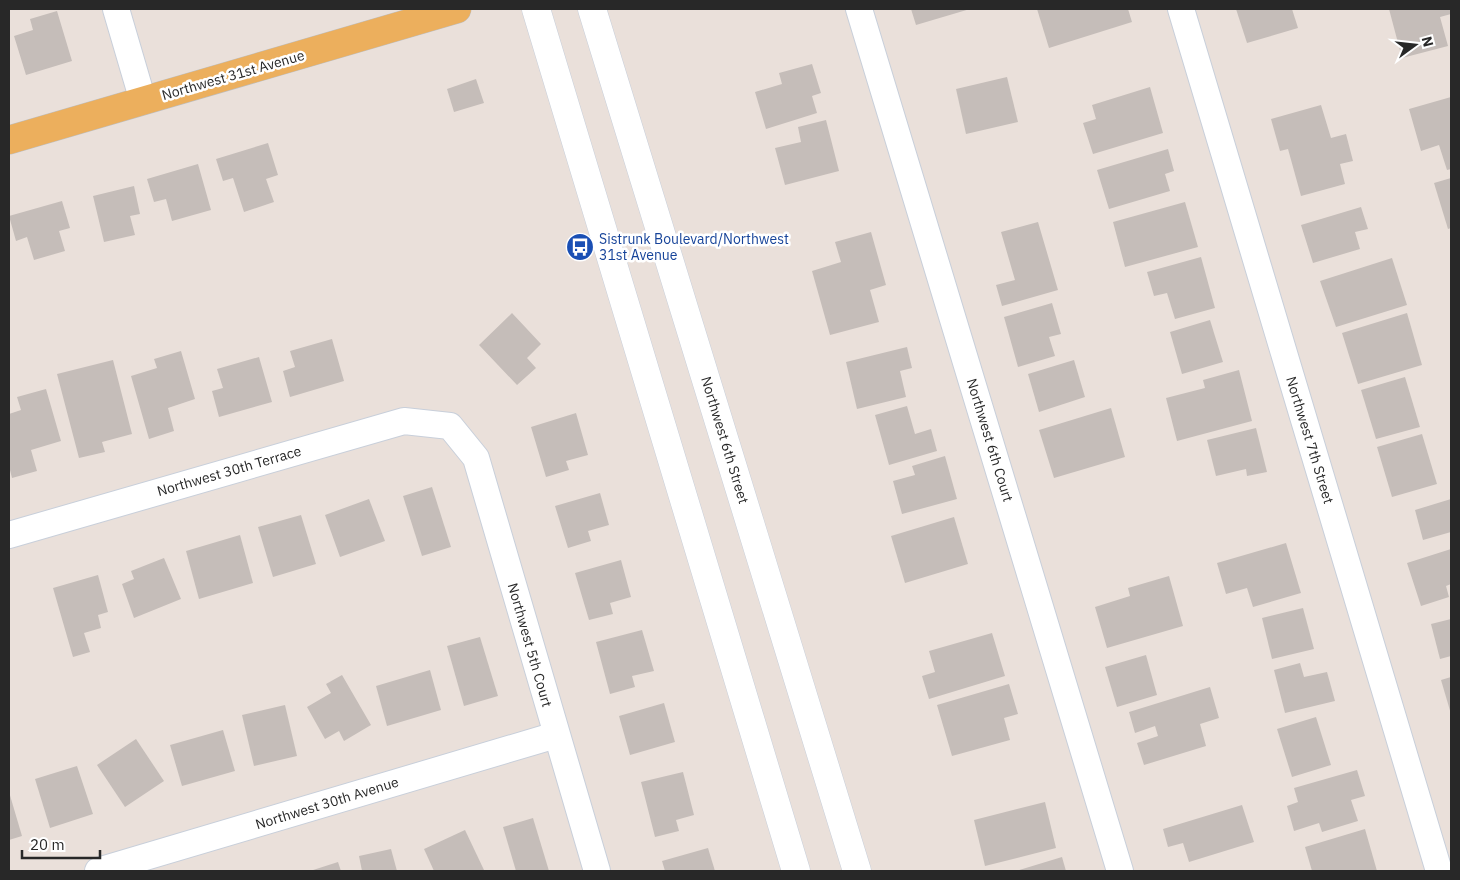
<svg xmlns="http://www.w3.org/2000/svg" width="1460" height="880" font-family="'IBM Plex Sans',sans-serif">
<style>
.building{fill:#c5bdb9}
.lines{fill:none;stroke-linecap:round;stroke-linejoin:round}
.street-casing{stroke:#c8cfda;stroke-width:28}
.secondary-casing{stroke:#c8cfda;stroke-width:29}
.primary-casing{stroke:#bebebe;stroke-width:29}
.street{stroke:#fff;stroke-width:26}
.secondary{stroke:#fff;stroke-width:28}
.primary{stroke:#ecaf5d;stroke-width:28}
.labels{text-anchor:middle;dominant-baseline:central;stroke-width:5;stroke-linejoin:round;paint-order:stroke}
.street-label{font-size:14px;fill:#282828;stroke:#fff}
.transit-label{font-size:14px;fill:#164399;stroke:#fff;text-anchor:start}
</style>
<rect width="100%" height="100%" fill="#eae0da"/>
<g class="building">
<path d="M 911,9 L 970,9 L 916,25 Z"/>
<path d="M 1037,9 L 1128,9 L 1132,22 L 1049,48 Z"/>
<path d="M 1236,9 L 1292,9 L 1298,28 L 1247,43 Z"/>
<path d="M 1389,9 L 1450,9 L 1451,14 L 1440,17 L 1448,46 L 1402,58 Z"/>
<path d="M 57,11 L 72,61 L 26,75 L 14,36 L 33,30 L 30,19 Z"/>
<path d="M 812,64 L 821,93 L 812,96 L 817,113 L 766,129 L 755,92 L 782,84 L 779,73 Z"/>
<path d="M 1007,77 L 1018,122 L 966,134 L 956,89 Z"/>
<path d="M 476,79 L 484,103 L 454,112 L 447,89 Z"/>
<path d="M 1150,87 L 1163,133 L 1093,154 L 1083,123 L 1096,119 L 1092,105 Z"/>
<path d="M 1451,97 L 1451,169 L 1447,170 L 1439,145 L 1421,151 L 1409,109 Z"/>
<path d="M 1321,105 L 1331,138 L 1346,134 L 1353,161 L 1340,164 L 1345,184 L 1301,196 L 1288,149 L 1280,151 L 1271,119 Z"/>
<path d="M 826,120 L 839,171 L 785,185 L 775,148 L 801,142 L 798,127 Z"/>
<path d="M 268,143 L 278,175 L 266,179 L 274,202 L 244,212 L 233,178 L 223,181 L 216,159 Z"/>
<path d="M 1168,149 L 1174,171 L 1165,174 L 1170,191 L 1109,209 L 1097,170 Z"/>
<path d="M 198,164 L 211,210 L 172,221 L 166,199 L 154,202 L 147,179 Z"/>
<path d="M 1451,178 L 1451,228 L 1448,229 L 1434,183 Z"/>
<path d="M 134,186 L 140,214 L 130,216 L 135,235 L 104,242 L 93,196 Z"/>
<path d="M 62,201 L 70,228 L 59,231 L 65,251 L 34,260 L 27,237 L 16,241 L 9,216 Z"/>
<path d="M 1185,202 L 1198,247 L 1125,267 L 1113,222 Z"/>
<path d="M 1361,207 L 1368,229 L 1355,232 L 1360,249 L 1313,263 L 1301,225 Z"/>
<path d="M 1038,222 L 1058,290 L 1002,306 L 996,285 L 1015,280 L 1001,232 Z"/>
<path d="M 871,232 L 886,285 L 870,290 L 879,322 L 830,335 L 812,271 L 841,262 L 835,242 Z"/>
<path d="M 1201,257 L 1215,308 L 1175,319 L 1167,293 L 1154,296 L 1147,272 Z"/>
<path d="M 1392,258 L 1407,305 L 1336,327 L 1320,281 Z"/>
<path d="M 1052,303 L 1061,334 L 1049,337 L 1055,356 L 1018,367 L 1004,317 Z"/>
<path d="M 512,313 L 541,344 L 527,358 L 536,368 L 517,385 L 479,345 Z"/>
<path d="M 1407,313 L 1422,365 L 1358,384 L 1342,333 Z"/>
<path d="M 1210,320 L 1223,362 L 1182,374 L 1170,332 Z"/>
<path d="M 332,339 L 344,381 L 290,397 L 283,371 L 295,367 L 290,351 Z"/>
<path d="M 907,347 L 912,368 L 900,371 L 906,397 L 857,409 L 846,362 Z"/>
<path d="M 181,351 L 195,399 L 168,408 L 174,431 L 149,439 L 131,376 L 157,368 L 154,359 Z"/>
<path d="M 259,357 L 272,402 L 219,417 L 212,391 L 223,388 L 217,369 Z"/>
<path d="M 113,360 L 132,434 L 102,442 L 105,452 L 79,458 L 57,374 Z"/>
<path d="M 1074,360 L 1085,397 L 1039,412 L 1028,374 Z"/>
<path d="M 1239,370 L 1252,421 L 1177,441 L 1166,398 L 1205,388 L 1203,380 Z"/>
<path d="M 1405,377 L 1420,427 L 1376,439 L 1361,390 Z"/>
<path d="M 46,389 L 61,441 L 31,450 L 37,471 L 12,478 L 9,466 L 9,414 L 21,410 L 17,397 Z"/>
<path d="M 907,406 L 915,434 L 931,429 L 937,451 L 889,465 L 875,415 Z"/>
<path d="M 1111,408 L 1125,457 L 1054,478 L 1039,430 Z"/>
<path d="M 576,413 L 588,455 L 566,461 L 569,470 L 546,477 L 531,427 Z"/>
<path d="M 1256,428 L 1267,472 L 1247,476 L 1246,469 L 1216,476 L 1207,440 Z"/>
<path d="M 1422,434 L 1437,484 L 1392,497 L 1377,447 Z"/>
<path d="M 945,456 L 957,499 L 902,514 L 893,481 L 915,475 L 912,466 Z"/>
<path d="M 432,487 L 451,547 L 422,556 L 403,496 Z"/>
<path d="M 600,493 L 609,525 L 588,531 L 591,541 L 568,548 L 555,506 Z"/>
<path d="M 369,499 L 385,541 L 340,557 L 325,515 Z"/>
<path d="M 1451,499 L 1451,532 L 1423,540 L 1415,510 Z"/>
<path d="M 301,515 L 316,564 L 273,577 L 258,527 Z"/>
<path d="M 954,517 L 968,564 L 905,583 L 891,536 Z"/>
<path d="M 240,535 L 253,583 L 199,599 L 186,551 Z"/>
<path d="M 1286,543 L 1301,593 L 1253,607 L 1247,588 L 1226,594 L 1217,563 Z"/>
<path d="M 1451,549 L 1451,584 L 1446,586 L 1449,597 L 1421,606 L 1407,563 Z"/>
<path d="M 164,558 L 181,599 L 134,618 L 122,584 L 134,579 L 131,571 Z"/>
<path d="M 621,560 L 631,597 L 610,603 L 613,614 L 589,620 L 575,573 Z"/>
<path d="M 98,575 L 108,612 L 98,615 L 101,628 L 84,633 L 90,652 L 73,657 L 53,588 Z"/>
<path d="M 1169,576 L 1183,626 L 1107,648 L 1095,607 L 1130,596 L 1128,588 Z"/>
<path d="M 1303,608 L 1314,649 L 1272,659 L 1262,618 Z"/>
<path d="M 1451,619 L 1451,656 L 1440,659 L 1431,624 Z"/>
<path d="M 642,630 L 654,671 L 632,676 L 635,687 L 610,694 L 596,642 Z"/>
<path d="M 992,633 L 1005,676 L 929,699 L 922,676 L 935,672 L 929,651 Z"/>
<path d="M 480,637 L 498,696 L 464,706 L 447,646 Z"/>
<path d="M 1146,655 L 1157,695 L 1117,707 L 1105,667 Z"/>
<path d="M 1300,663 L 1304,677 L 1327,672 L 1335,701 L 1285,713 L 1274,670 Z"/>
<path d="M 430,670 L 441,710 L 387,726 L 376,686 Z"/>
<path d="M 342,675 L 371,725 L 344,741 L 339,731 L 325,739 L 307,707 L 331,693 L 326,684 Z"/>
<path d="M 1451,677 L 1451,714 L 1441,680 Z"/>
<path d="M 1009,684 L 1018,714 L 1004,718 L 1010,740 L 952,756 L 937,705 Z"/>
<path d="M 1210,687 L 1219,718 L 1200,724 L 1206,746 L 1144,765 L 1137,743 L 1158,736 L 1155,726 L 1135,733 L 1129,712 Z"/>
<path d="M 664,703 L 675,742 L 630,755 L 619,716 Z"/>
<path d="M 285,705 L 297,756 L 254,766 L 242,715 Z"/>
<path d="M 1316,717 L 1331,765 L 1292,777 L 1277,729 Z"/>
<path d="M 223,730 L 235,771 L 182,786 L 170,745 Z"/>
<path d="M 136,739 L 164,781 L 125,807 L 97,765 Z"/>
<path d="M 77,766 L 93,814 L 50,828 L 35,779 Z"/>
<path d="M 1357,770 L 1365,796 L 1351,800 L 1358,821 L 1322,832 L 1319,823 L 1294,831 L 1287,806 L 1298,802 L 1294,788 Z"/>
<path d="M 683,772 L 694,815 L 676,820 L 679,831 L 655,837 L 641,782 Z"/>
<path d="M 9,792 L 22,836 L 9,840 Z"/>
<path d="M 1045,802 L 1056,848 L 985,866 L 974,820 Z"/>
<path d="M 1242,805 L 1254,842 L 1189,862 L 1183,843 L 1168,847 L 1163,829 Z"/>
<path d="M 533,818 L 549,871 L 516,871 L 503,827 Z"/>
<path d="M 1365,829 L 1377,871 L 1312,871 L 1305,847 Z"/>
<path d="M 465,830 L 484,870 L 481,871 L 434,871 L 424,849 Z"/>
<path d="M 708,848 L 715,871 L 665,871 L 662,861 Z"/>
<path d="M 391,849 L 397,871 L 362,871 L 359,856 Z"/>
<path d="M 1062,857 L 1066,871 L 1016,871 Z"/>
<path d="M 338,862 L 341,871 L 310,871 Z"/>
</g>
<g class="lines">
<g class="street-casing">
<g id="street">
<path d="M 116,9 L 143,101"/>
<path d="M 859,9 L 1120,871"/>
<path d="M 1181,9 L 1439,871"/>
<path d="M 9,535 L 404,421 L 450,426 L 476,458 L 597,871"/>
<path d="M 98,871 L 556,735"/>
</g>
</g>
<g class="secondary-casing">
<g id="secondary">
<path d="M 536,9 L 796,871"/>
<path d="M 592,9 L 857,871"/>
</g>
</g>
<g class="primary-casing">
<path id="primary" d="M 9,140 L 457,9"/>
</g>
<use href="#street" class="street"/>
<use href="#secondary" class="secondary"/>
<use href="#primary" class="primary"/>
</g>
<defs>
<g id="bus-disc" transform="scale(1.4375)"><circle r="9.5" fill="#1a4fb4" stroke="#fff"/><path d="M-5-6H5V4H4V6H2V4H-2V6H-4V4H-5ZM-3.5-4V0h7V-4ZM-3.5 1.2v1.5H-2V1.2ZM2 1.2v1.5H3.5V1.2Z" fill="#fff"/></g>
</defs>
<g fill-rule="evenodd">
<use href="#bus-disc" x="580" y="247"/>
</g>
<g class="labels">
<g class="street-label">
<text transform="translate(233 75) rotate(-16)">Northwest 31st Avenue</text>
<text transform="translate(725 440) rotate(73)">Northwest 6th Street</text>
<text transform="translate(990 440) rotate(73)">Northwest 6th Court</text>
<text transform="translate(1310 440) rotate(73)">Northwest 7th Street</text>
<text transform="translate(229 471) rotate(-16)">Northwest 30th Terrace</text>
<text transform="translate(530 645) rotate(74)">Northwest 5th Court</text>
<text transform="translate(327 803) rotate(-17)">Northwest 30th Avenue</text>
</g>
<g class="transit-label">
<text x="599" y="239">Sistrunk Boulevard/Northwest<tspan x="599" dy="16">31st Avenue</tspan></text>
</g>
</g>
<rect width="1460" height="880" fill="none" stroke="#282828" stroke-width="20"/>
<g transform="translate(1415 45) rotate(75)" stroke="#ffffff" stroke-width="4" paint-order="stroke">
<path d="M0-4L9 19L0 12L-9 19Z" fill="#282828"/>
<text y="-8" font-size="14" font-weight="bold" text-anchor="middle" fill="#282828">N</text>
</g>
<path d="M22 850v8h78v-8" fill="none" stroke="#282828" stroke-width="2.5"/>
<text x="30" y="850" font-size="15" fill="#282828" stroke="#ffffff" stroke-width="4" paint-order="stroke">20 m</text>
</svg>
